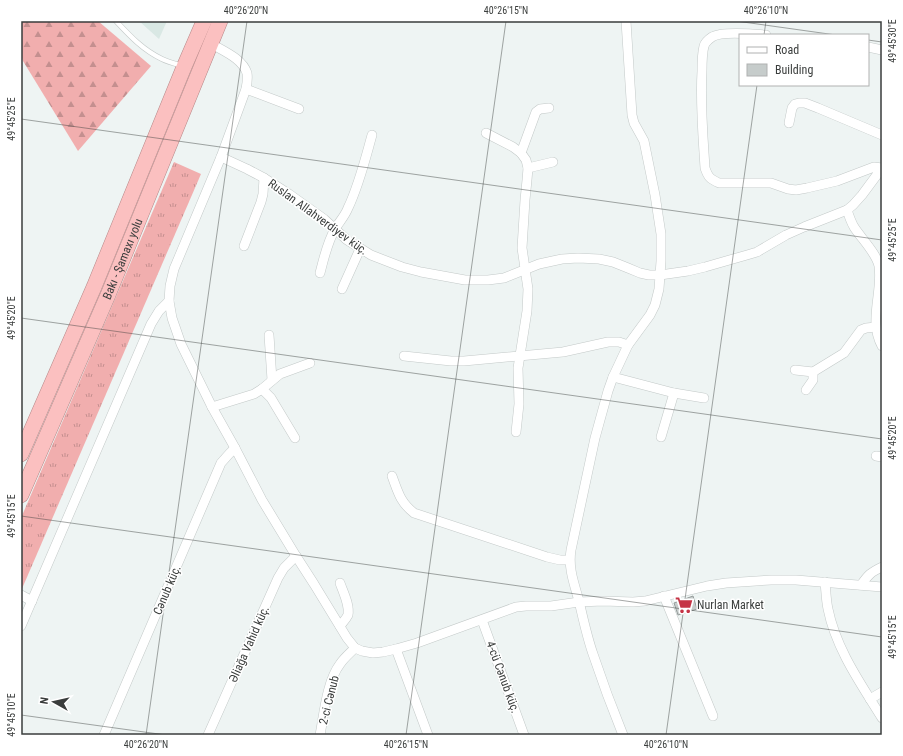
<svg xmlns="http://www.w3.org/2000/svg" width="903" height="756" font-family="'Roboto Condensed',sans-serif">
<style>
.built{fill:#d9e8e4}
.grass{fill:url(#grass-tufts)}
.forest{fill:url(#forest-firs)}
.building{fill:#c6cccb;stroke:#979d9c}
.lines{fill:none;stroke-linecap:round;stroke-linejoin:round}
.service-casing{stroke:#c3c9c8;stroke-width:5.5}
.minor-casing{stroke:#c3c9c8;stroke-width:10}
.trunk-casing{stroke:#b78888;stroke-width:16}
.service{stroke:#fff;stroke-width:4.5}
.minor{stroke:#fff;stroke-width:9}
.trunk{stroke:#fbc0c0;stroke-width:15}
.ticks{fill:none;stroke:#3a3d3c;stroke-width:1;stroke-opacity:0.45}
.labels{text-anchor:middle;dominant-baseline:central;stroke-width:3;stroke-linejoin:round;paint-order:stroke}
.street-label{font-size:12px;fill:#3a3d3c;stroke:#fff}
.poi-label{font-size:12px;fill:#3a3d3c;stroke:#fff;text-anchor:start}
.neatline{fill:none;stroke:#3a3d3c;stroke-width:1.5}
.ticks-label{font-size:10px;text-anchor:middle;fill:#3a3d3c}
</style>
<defs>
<pattern id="grass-tufts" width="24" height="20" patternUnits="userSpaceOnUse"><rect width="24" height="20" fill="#f1aeae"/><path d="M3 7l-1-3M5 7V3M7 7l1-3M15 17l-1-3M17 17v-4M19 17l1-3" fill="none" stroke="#c48f8f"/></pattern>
<pattern id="forest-firs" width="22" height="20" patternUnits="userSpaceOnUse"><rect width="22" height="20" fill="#f1aeae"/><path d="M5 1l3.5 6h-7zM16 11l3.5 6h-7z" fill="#c48f8f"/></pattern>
</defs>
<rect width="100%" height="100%" fill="#eef4f3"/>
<path class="built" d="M 139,21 L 167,21 L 159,39 Z"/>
<path class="grass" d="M 174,162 L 201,174 L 21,591 L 21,518 Z"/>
<path class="forest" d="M 21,21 L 98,21 L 151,66 L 78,151 L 23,61 L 21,55 Z"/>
<path class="building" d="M 693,596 L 697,609 L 678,615 L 674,603 Z"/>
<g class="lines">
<g class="service-casing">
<path id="service" d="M 116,21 C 130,36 143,50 162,59 C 168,62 176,64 183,66"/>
</g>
<g class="minor-casing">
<g id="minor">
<path d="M 210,43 C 223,51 242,58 247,73 C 248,79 247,84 246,89 L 221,157 L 174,269 L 170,286 L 169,301 L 172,318 L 181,344 L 212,407 L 235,448 L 262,500 L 296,556 L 314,584 L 347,638 L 355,648 L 362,651 L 373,653 L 383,652 L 396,649 L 417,643 L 516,607 L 526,606 L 551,606 L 579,602 L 603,601 L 633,602 L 645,601 L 707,586 L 726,583 L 771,580 L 796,580 L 882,587"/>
<path d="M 868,47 L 882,50"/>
<path d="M 246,89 L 299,109"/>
<path d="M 789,123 L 792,108 L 795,104 L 799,103 L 805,103 L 818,108 L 882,135"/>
<path d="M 486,133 L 513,147 L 521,153 L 526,160 L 528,168 L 527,180 L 525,200 L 522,248 L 528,289 L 527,311 L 518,368 L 519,404 L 516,432"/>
<path d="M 521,153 L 536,112 L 540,109 L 549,108"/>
<path d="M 221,157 L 247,169 L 264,178 L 289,194 L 324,219 L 347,240 L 371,255 L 402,267 L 421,272 L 465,280 L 488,280 L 504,278 L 539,264 L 562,259 L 578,258 L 599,259 L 613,262 L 628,268 L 640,273 L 649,275 L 660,275 L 688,271 L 705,267 L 747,255 L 757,252 L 786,235 L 804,227 L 847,210 L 853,205 L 862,195 L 882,168 L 874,167 L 837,181 L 807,188 L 796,190 L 788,189 L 771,183 L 719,183 C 710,179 708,177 705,168 C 703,136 700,103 702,71 C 702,63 702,54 704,46 C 705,43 709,39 712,37 C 721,31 755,34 766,35"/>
<path d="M 528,168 L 553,162"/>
<path d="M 847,210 C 849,216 851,222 854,227 C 861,238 877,254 879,266 C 883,292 868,321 882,346"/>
<path d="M 244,246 L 261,202 L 263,194 L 264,178"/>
<path d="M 320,273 C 324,258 327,243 335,229 C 339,222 345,216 348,208 C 359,185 365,160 372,135"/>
<path d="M 342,289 L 360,249"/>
<path d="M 269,335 L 272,380"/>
<path d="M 404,356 L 451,361 L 464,361 L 563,352 L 608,342 L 619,342 L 628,345"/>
<path d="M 795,370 L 813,372"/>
<path d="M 613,377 L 674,393 L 704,398"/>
<path d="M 262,389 L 271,398 L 295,438"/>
<path d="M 806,390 L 813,380 L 813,372 L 844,353 L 861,330 L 866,328 L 876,327"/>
<path d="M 212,407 L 254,394 L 262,389 L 280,374 L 310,363"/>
<path d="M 661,437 L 674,393"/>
<path d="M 876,456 L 882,457"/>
<path d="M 392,476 C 398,492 400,502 414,513 L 547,557 L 560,560 L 569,560"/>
<path d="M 825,582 C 826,591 826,600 828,609 C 836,649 861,684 882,718"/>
<path d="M 861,585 C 868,575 871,572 882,567"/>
<path d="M 21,595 L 32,601"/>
<path d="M 664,596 L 713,716"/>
<path d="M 482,620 L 524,735"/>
<path d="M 21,626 L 151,324 L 159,311 L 169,301"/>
<path d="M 340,626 C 343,622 346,619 348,615 C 350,605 343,592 340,583"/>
<path d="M 396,649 L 428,735"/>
<path d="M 870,699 L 882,692"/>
<path d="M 104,735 L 221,463 L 229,454 L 235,448"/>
<path d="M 208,735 L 278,578 L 284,568 L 296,556"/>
<path d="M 320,735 C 324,714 327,681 340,664 C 344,658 350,653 355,648"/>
<path d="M 623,735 C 612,708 602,681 593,654 C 587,637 583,618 579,601 C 574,583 568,568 571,550 L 595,438 L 608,391 L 613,377 L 628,345 L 650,315 L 655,305 L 659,289 L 661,261 L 661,234 L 655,195 L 644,141 L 634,123 L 632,115 L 626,21"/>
</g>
</g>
<g class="trunk-casing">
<g id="trunk">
<path d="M 21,454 L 94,287 L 184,67 L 204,21"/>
<path id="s1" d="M 21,495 L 108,295 L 220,21"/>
</g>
</g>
<use href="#service" class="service"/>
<use href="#minor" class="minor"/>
<use href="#trunk" class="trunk"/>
</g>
<path class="ticks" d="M 736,21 L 836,35M 764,35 L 766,21M 868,40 L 882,42M 21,119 L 882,240M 21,318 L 882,439M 21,516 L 882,637M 21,715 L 166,735M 146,735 L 247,21M 406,735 L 506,21M 666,735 L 757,85"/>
<defs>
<g id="supermarket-bare" transform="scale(1.38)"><path d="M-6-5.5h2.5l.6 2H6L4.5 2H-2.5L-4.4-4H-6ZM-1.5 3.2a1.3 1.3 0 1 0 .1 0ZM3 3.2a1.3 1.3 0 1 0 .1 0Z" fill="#c53446" stroke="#fff" stroke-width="2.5" paint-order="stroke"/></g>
</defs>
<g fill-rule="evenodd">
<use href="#supermarket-bare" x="684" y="605"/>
</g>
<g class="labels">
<g class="street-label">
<text transform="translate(318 217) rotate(36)">Ruslan Allahverdiyev küç.</text>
<text stroke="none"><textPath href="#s1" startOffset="257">Bakı - Şamaxı yolu</textPath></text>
<text transform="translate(167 590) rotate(-67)">Cənub küç.</text>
<text transform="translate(249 644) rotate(-66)">Əliağa Vahid küç.</text>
<text transform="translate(503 677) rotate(70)">4-cü Cənub küç.</text>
<text transform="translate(329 700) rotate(-76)">2-ci Cənub</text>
</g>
<g class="poi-label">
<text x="697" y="605">Nurlan Market</text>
</g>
</g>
<rect width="903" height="756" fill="none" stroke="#ffffff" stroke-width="44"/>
<rect x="739" y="34" width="130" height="52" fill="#ffffff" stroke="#b0b1b1"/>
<rect x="747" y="47" width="20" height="6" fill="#ffffff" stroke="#b0b1b1"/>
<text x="775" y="54" font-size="12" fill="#3a3d3c">Road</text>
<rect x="747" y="64" width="20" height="12" fill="#c6cccb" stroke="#b0b1b1"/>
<text x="775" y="74" font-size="12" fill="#3a3d3c">Building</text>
<g transform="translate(54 702) rotate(278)" stroke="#ffffff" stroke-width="3" paint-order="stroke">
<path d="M0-3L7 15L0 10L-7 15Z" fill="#3a3d3c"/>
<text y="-6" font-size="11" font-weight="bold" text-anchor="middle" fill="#3a3d3c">N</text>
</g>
<rect x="22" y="22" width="859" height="712" class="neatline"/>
<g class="ticks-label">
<text x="246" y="14">40°26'20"N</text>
<text x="506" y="14">40°26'15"N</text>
<text x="766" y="14">40°26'10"N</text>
<text transform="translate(892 41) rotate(-90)" y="4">49°45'30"E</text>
<text transform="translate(11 119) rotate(-90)" y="4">49°45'25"E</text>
<text transform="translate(892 240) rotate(-90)" y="4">49°45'25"E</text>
<text transform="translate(11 318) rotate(-90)" y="4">49°45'20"E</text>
<text transform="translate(892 438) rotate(-90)" y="4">49°45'20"E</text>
<text transform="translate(11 516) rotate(-90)" y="4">49°45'15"E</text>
<text transform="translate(892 637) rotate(-90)" y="4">49°45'15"E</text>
<text transform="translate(11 715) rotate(-90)" y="4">49°45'10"E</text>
<text x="146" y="748">40°26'20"N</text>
<text x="406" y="748">40°26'15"N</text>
<text x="666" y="748">40°26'10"N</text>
</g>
</svg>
